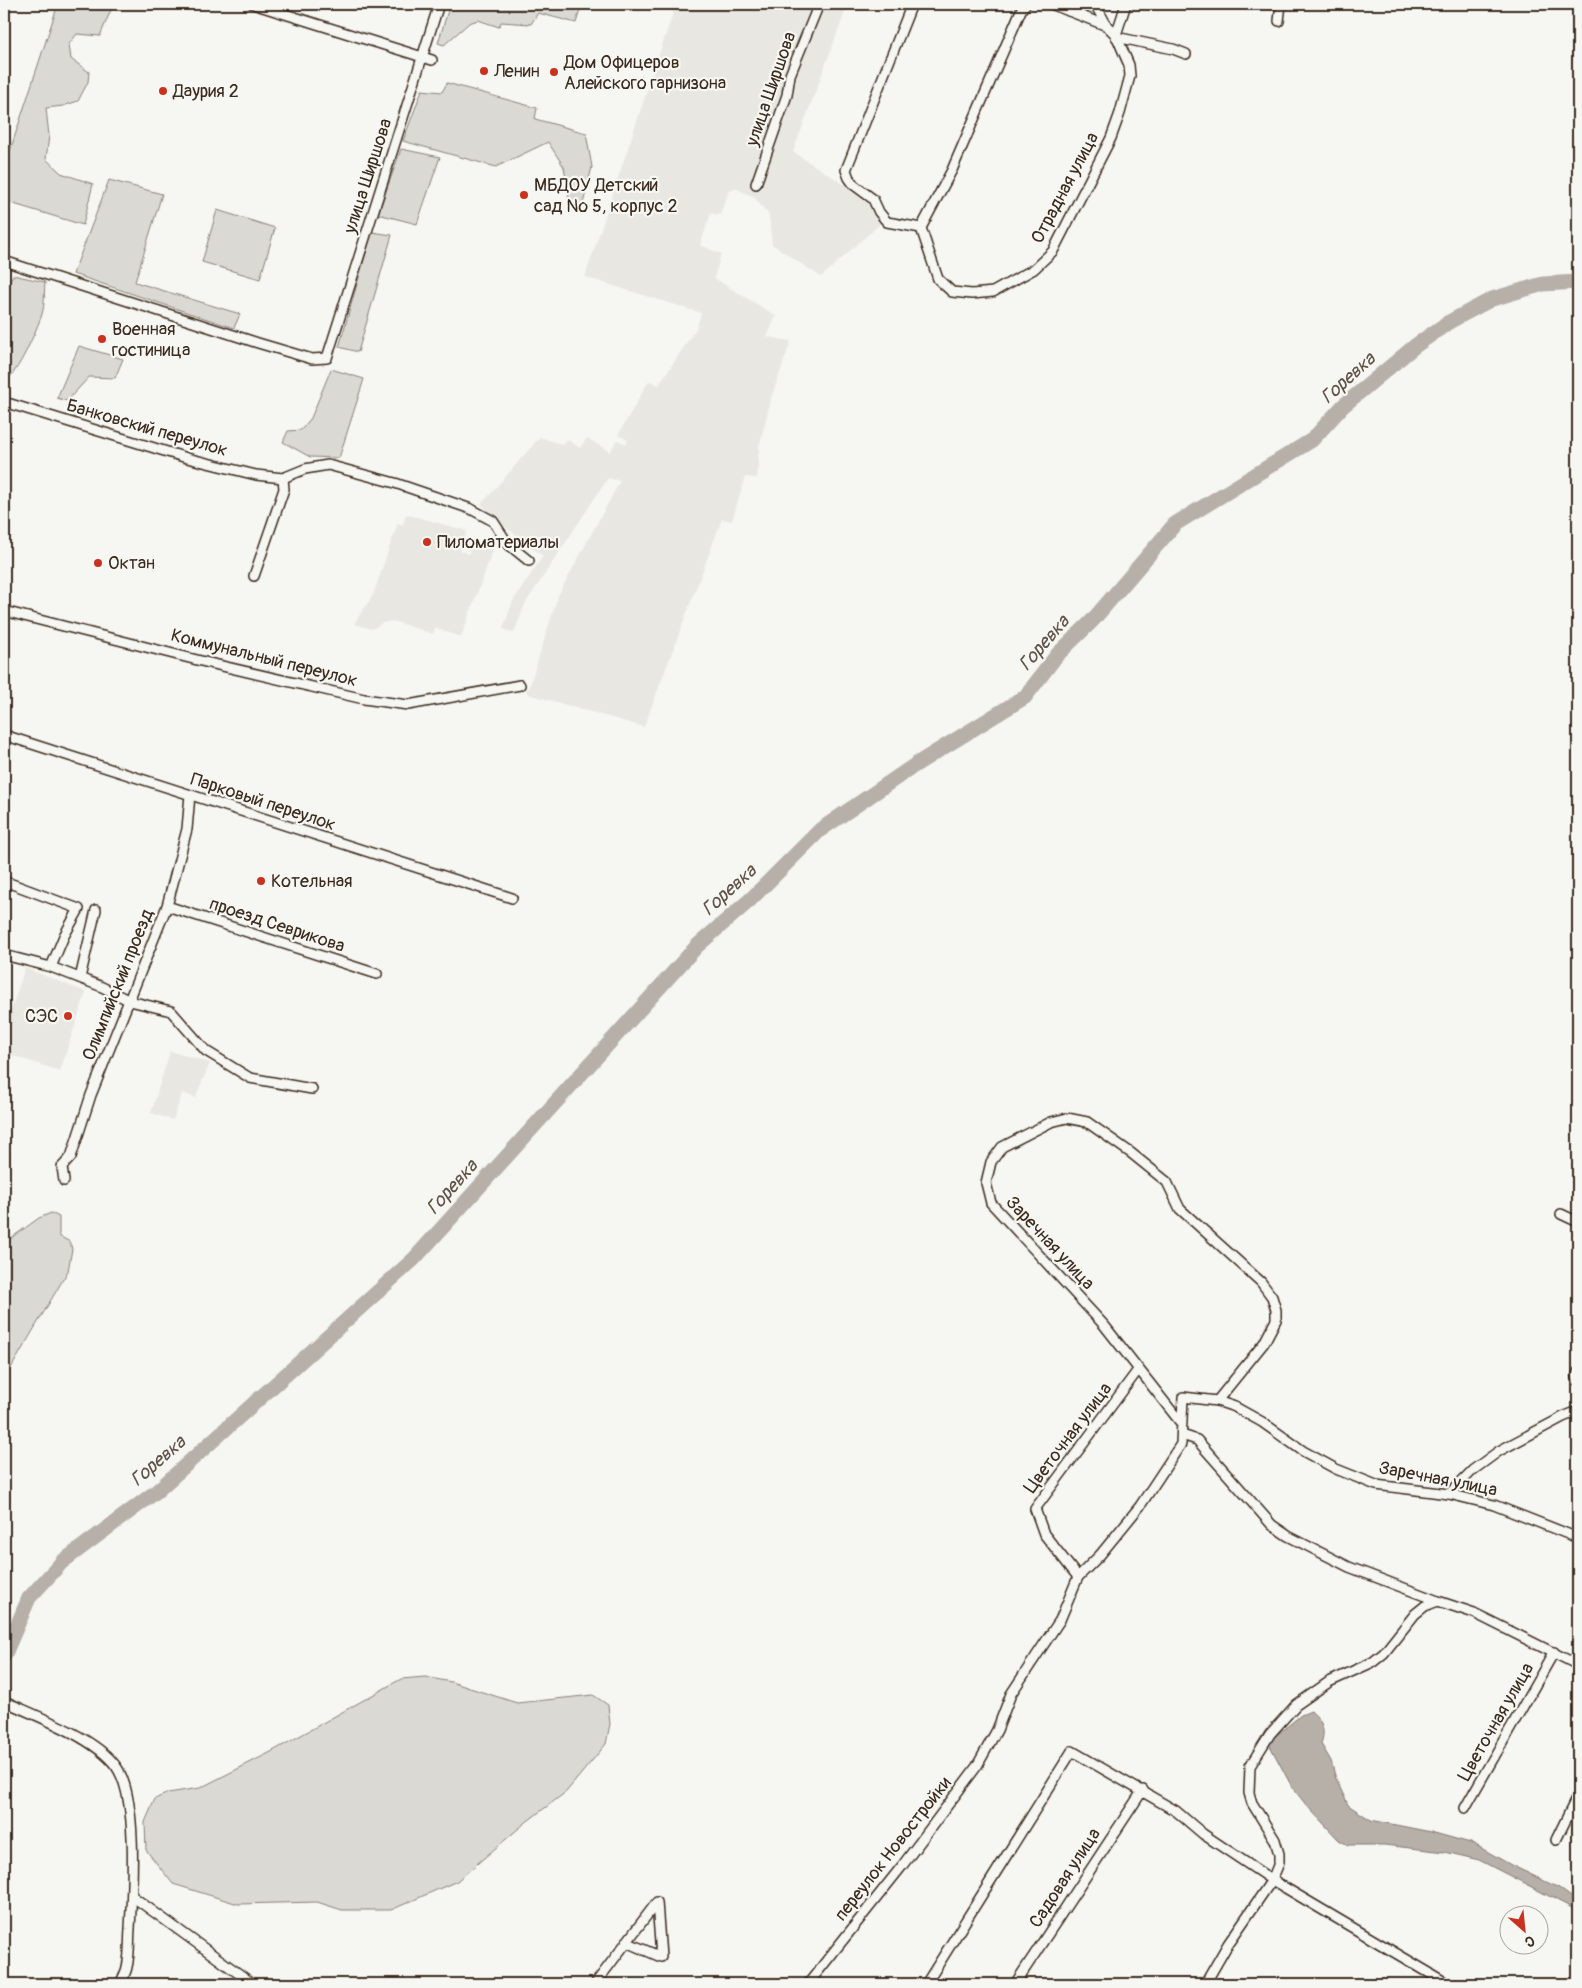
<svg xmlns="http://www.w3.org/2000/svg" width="1582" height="1988" font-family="Pangolin,sans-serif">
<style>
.built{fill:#e8e7e2}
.green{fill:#dad9d3;stroke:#8a8278}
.water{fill:#b6b0a9;stroke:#857a71}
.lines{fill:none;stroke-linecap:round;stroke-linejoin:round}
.river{stroke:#b6b0a9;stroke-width:15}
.minor-casing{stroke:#3b2a1e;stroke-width:12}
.minor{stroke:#f6f6f2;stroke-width:9}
.poi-dot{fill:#c8321e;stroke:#f6f6f2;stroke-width:2}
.labels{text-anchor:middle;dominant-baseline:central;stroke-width:4.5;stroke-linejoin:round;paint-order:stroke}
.poi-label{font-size:18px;fill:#3b2a1e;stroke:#f6f6f2;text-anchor:start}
.street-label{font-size:18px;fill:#3b2a1e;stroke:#f6f6f2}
.water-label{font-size:19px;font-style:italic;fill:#605248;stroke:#f6f6f2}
</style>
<rect width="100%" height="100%" fill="#f6f6f2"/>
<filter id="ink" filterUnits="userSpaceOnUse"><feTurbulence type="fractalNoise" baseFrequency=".02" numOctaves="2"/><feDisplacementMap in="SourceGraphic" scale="10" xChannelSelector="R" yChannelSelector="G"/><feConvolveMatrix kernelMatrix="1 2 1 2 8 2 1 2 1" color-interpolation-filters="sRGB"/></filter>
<g filter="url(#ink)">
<g class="built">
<path d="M 676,4 L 848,4 L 793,152 L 872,202 L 882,222 L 821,277 L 772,244 L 769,215 L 754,197 L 735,188 L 729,190 L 720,215 L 711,213 L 700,245 L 721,254 L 714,278 L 776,316 L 767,337 L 791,341 L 772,395 L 759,447 L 757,478 L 745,477 L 732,521 L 722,519 L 644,727 L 528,694 L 526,690 L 529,688 L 558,596 L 620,481 L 608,478 L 525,604 L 514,633 L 503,629 L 513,601 L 543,556 L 508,529 L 481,504 L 487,498 L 540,437 L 563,445 L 568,440 L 580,448 L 587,438 L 610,452 L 617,440 L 626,444 L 628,440 L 618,435 L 649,381 L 659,385 L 697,327 L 701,313 L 585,277 Z"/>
<path d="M 406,514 L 467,531 L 460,551 L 469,554 L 472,544 L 484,538 L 496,542 L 461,637 L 435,628 L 433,634 L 393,621 L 382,623 L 372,629 L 354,624 L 373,595 L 398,523 L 403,525 Z"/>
<path d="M 25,968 L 86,992 L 60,1071 L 4,1053 L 4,1032 Z"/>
<path d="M 170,1051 L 210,1063 L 196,1096 L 197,1098 L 182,1093 L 173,1120 L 151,1113 Z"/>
</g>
<g class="green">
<path d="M 58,4 L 113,5 L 100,36 L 77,34 L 69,44 L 71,59 L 89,72 L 88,82 L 78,101 L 63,106 L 46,108 L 49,136 L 46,159 L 61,173 L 93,184 L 83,225 L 4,201 L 4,169 Z"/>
<path d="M 450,4 L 582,4 L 576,23 L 538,13 L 531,24 L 501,22 L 499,27 L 478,20 L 469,23 L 444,45 L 438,43 Z"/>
<path d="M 447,83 L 537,108 L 535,119 L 586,133 L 592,167 L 582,208 L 570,205 L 564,167 L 548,142 L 496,167 L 403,141 L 422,90 L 442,92 Z"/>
<path d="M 401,149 L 440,157 L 417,224 L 378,214 Z"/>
<path d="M 109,180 L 162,194 L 135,282 L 240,314 L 234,328 L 73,274 Z"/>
<path d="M 217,210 L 275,228 L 260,279 L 202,262 Z"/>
<path d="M 372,232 L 392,235 L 358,352 L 339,347 Z"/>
<path d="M 13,275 L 45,282 C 44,293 45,304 42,314 C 37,329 17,376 4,382 L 4,291 Z"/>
<path d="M 79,346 L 123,359 L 115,378 L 89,377 L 67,401 L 57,398 Z"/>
<path d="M 331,369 L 364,379 L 339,458 L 310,457 L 283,442 L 288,431 L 301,430 L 311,418 Z"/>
<path d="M 51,1213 L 59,1217 L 59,1236 L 70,1242 L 72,1249 L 68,1271 L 4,1380 L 4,1243 L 39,1218 Z"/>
<path d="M 425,1677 L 451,1682 L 517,1703 L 593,1695 L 608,1705 L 610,1724 L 606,1744 L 566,1792 L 525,1823 L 457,1881 L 391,1910 L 342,1910 L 317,1902 L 238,1904 L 173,1884 L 146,1850 L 145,1822 L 155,1799 L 168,1793 L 200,1788 L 271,1752 L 401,1679 Z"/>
</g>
<path class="water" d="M 1311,1711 C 1322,1721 1326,1729 1321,1744 L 1331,1761 L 1336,1779 L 1348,1805 L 1371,1820 L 1431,1832 L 1474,1844 L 1511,1865 L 1559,1888 L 1578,1902 L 1578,1911 L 1479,1860 L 1445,1852 L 1384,1845 L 1348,1845 L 1339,1840 L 1307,1806 L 1292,1787 L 1268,1742 L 1301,1715 Z"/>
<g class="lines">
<path class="river" d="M 4,1656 L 29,1598 L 62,1562 L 157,1491 L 414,1259 L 697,946 L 750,900 L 820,830 L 915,765 L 1025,697 L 1057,655 L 1092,621 L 1175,524 L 1312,440 L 1343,406 L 1415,346 L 1449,322 L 1492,299 L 1543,284 L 1578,282"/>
<g class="minor-casing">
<g id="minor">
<path d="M 253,4 L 432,60"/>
<path d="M 912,4 L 846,170 L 849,178 L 854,185 L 873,199 L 879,212 L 887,222 L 921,228"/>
<path d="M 1026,4 L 1022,8 L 952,170 L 921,228 L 938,279 L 952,292 L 972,294 L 993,292 L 1034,269 L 1053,251 L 1111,138 L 1120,113 L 1130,76 L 1129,65 L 1116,35 L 1107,26 L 1051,4"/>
<path d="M 1095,4 L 1107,26"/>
<path d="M 1069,11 L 1093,4"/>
<path d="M 1279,21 L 1281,4"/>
<path d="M 1116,35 L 1126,4"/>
<path d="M 1116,37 L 1173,49 L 1186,54"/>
<path d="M 756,184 L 787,95 L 790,75 L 819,4"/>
<path d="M 4,261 L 258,343 L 312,359 L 327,358 L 439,4"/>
<path d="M 4,402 L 187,458 L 256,475 L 283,478 L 305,469 L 328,465 L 395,483 L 471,509 L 493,521 L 508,544 L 529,561"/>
<path d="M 254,576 L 284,489 L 283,478"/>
<path d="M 4,611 L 205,662 L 364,699 L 408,705 L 520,685"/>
<path d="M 4,735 L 512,898"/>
<path d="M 4,881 L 79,909 L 64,936 L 51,967"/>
<path d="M 167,906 L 377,974"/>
<path d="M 4,955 L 51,967 L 100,986 L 130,1001 L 171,1011 L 206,1051 L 250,1078 L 312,1089"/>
<path d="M 80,978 L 96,910"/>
<path d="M 64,1181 L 62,1167 L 71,1157 L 91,1095 L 167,906 L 187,829 L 190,795"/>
<path d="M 1561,1214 L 1578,1222"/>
<path d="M 1138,1370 L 1035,1509 L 1044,1534 L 1078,1577 L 1100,1555 L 1140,1506 L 1181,1444 L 1183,1397 L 1217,1401 L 1264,1343 L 1276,1320 L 1276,1310 L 1272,1297 L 1261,1282 L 1180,1209 L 1167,1182 L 1131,1153 L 1087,1122 L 1067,1118 L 1051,1122 L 1002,1147 L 991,1162 L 986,1183 L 991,1203 L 1104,1325 L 1181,1423"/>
<path d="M 1578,1372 L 1577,1376 L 1578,1381"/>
<path d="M 1217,1401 L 1235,1407 L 1262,1422 L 1303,1451 L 1336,1469 L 1376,1485 L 1449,1494 L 1494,1505 L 1578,1538"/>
<path d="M 1182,1435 L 1197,1440 L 1272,1525 L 1288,1536 L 1349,1567 L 1438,1601"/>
<path d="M 1449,1494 L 1473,1470 L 1499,1451 L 1563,1417 L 1578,1411"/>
<path d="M 4,1701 C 36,1716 102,1740 119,1771 C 138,1806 132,1889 130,1929 C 129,1941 130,1955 127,1967 C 126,1973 122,1979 120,1984"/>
<path d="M 1465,1808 L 1554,1652"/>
<path d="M 1556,1840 L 1578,1795"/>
<path d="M 132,1896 L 253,1984"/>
<path d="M 595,1984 L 657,1902 L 661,1957 L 626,1942"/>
<path d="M 808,1984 L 902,1866 L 977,1766 L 997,1730 L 1011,1694 L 1060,1620 L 1078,1577"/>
<path d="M 926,1984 L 1072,1751 L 1176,1811 L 1203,1834 L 1272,1880 L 1448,1984"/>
<path d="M 1015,1984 L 1143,1790"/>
<path d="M 1205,1984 L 1228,1944 L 1272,1880 L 1279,1863 L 1279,1854 L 1275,1840 L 1252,1803 L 1249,1793 L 1250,1766 L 1270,1734 L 1296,1705 L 1329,1682 L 1373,1662 L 1384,1653 L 1415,1614 L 1425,1606 L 1438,1601 L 1474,1613 L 1578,1665"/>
</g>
</g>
<use href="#minor" class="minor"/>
</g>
</g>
<g class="poi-dot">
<circle cx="484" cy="71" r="5"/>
<circle cx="554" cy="72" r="5"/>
<circle cx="163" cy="91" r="5"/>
<circle cx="524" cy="195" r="5"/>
<circle cx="102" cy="339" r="5"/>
<circle cx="427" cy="542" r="5"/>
<circle cx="98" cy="563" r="5"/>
<circle cx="261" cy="881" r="5"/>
<circle cx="68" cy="1016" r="5"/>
</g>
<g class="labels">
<g class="poi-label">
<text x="564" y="62">Дом Офицеров<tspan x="564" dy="21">Алейского гарнизона</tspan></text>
<text x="494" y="71">Ленин</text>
<text x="173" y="91">Даурия 2</text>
<text x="534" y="185">МБДОУ Детский<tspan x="534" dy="21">сад № 5, корпус 2</tspan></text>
<text x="112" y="329">Военная<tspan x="112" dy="21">гостиница</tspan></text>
<text x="437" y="542">Пиломатериалы</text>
<text x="108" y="563">Октан</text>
<text x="271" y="881">Котельная</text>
<text x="58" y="1016" text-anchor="end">СЭС</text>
</g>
<g class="street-label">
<text transform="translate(771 89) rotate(-71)">улица Ширшова</text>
<text transform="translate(368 176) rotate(-72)">улица Ширшова</text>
<text transform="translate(1065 188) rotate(-62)">Отрадная улица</text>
<text transform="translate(147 428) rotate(16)">Банковский переулок</text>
<text transform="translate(264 658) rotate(14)">Коммунальный переулок</text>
<text transform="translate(263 802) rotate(18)">Парковый переулок</text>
<text transform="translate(277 925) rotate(18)">проезд Севрикова</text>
<text transform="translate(118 985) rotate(-68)">Олимпийский проезд</text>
<text transform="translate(1050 1243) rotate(47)">Заречная улица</text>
<text transform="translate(1068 1438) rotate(-53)">Цветочная улица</text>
<text transform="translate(1438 1479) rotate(11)">Заречная улица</text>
<text transform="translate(1496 1722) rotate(-60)">Цветочная улица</text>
<text transform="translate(893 1849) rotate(-52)">переулок Новостройки</text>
<text transform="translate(1065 1878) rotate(-57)">Садовая улица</text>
</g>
<g class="water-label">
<text transform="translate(1348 378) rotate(-42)">Горевка</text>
<text transform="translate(1044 643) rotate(-49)">Горевка</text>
<text transform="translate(729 890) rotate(-42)">Горевка</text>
<text transform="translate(452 1187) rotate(-48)">Горевка</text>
<text transform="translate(158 1461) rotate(-41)">Горевка</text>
</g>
</g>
<rect width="1582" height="1988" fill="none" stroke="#f6f6f2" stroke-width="20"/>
<rect x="10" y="10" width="1562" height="1968" fill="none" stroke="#3b2a1e" stroke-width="2" filter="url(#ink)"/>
<g transform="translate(1524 1930) rotate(153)"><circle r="24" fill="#f6f6f2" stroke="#aba49d"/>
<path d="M0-4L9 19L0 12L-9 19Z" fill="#c8321e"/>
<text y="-8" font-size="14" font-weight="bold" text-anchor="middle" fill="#3b2a1e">С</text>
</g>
</svg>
